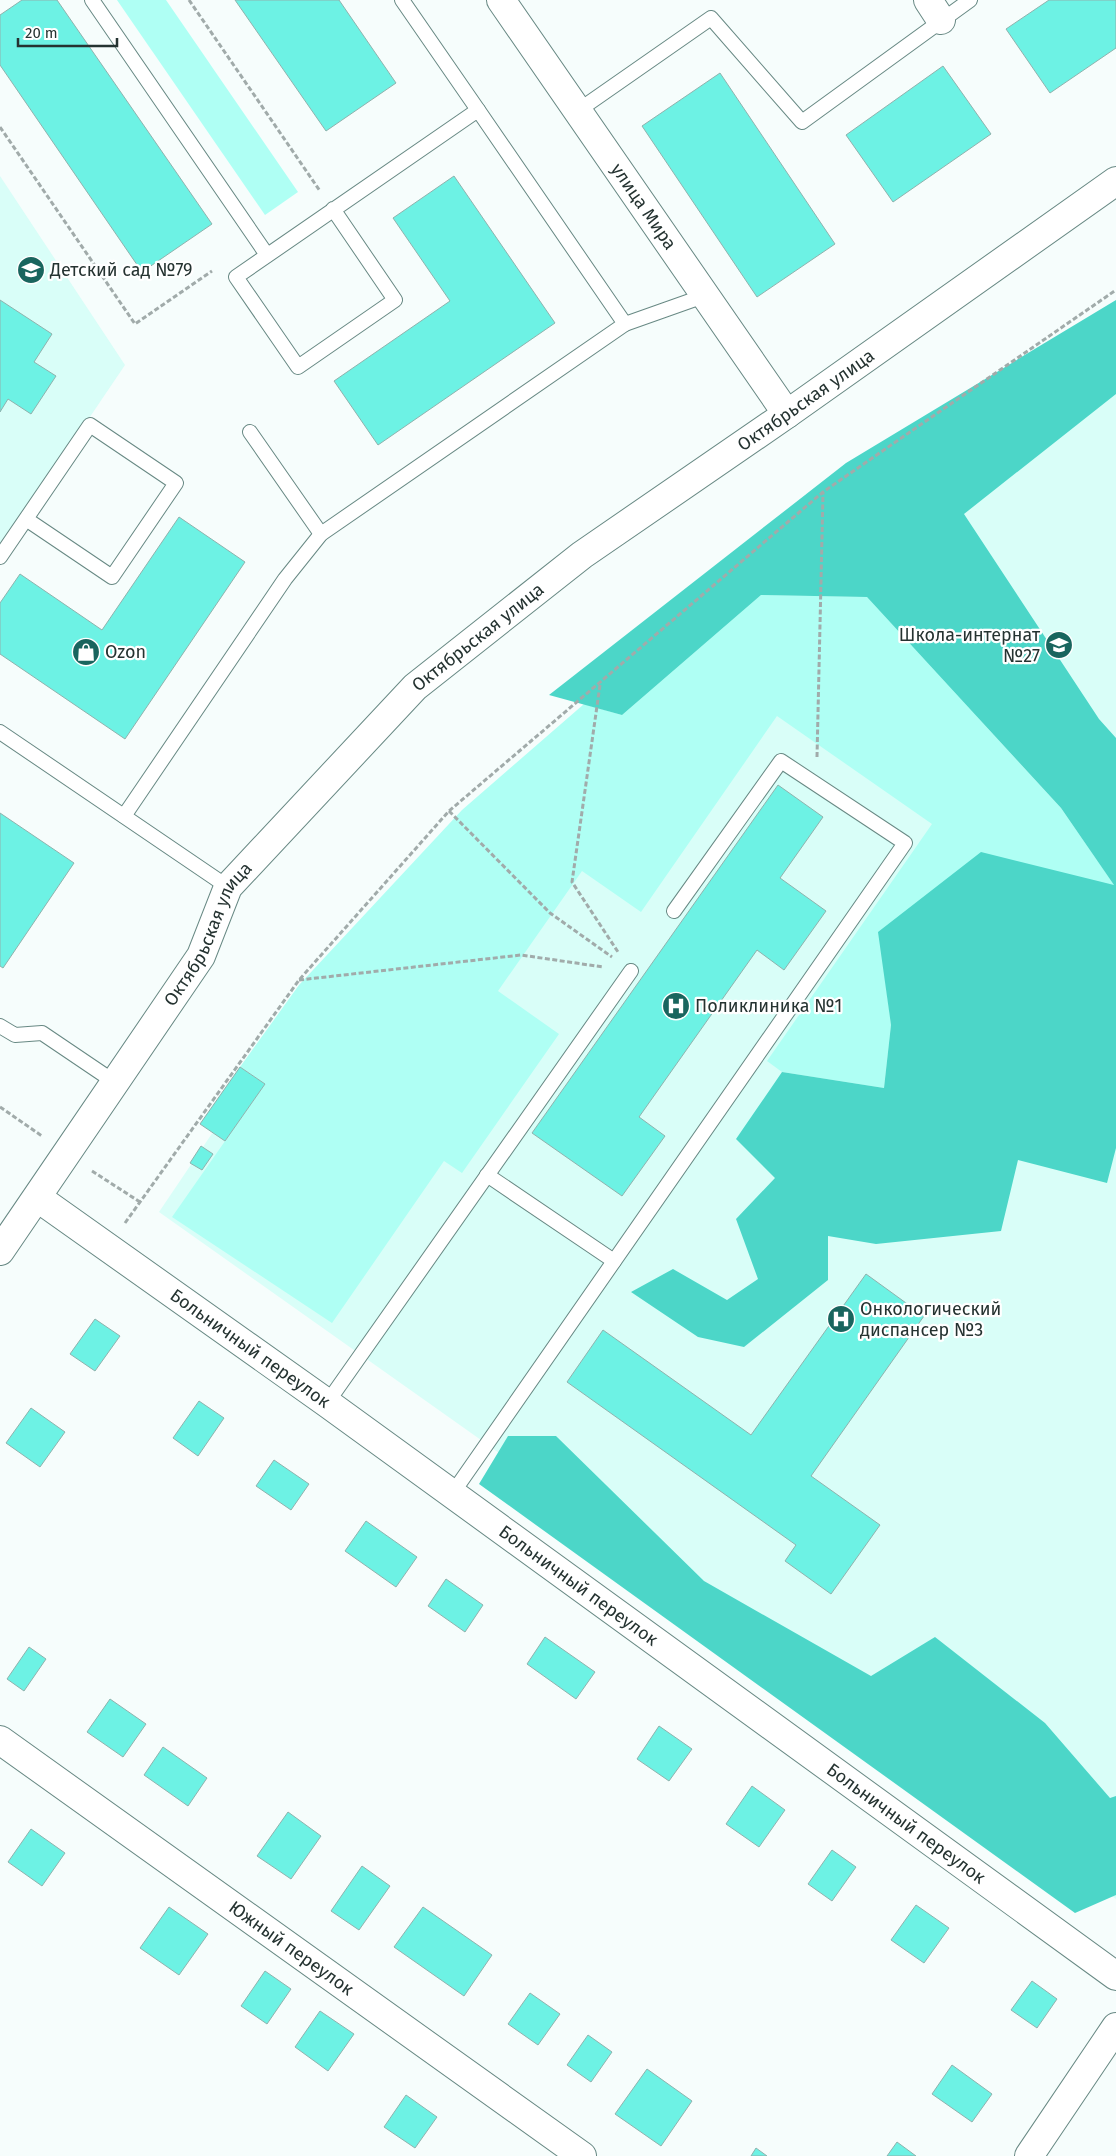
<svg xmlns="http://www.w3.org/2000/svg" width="1116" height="2156" font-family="'Fira Sans',sans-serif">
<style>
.built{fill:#d9fef8}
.green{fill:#affff4}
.forest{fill:#4cd6c8}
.building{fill:#6df2e4;stroke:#8fb2ad}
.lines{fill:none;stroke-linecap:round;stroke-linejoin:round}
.service-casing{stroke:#688984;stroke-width:16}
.minor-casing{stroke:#688984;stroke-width:30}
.secondary-casing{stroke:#688984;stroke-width:30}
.path{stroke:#a1abaa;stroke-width:3;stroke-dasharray:5 2.5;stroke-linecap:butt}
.service{stroke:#fff;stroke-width:14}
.minor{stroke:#fff;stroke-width:28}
.secondary{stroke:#fff;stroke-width:28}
.labels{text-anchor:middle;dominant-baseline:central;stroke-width:4.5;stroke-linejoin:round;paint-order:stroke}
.street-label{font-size:18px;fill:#253331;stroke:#fff}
.poi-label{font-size:18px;fill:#253331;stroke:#fff;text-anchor:start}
</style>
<rect width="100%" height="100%" fill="#f6fdfc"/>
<g class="built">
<path d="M 0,176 L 125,365 L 0,550 Z"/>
<path d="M 1116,319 L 1116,811 L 887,479 Z"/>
<path d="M 836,525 L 1116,904 L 1116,1899 L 481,1440 L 159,1212 L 344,938 Z"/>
</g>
<g class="green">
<path d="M 117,0 L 166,0 L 298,192 L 265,215 Z"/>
<path d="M 761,595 L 867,597 L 1061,808 L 1115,886 L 879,932 L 891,1025 L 884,1088 L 782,1072 L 767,1061 L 932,824 L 777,716 L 641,912 L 582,871 L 498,991 L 559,1034 L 462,1173 L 444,1161 L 332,1323 L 172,1217 L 265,1084 L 240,1067 L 299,985 L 462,810 L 584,704 L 622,715 Z"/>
</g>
<g class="forest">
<path d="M 1116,300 L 1116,394 L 964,514 L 1099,719 L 1116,738 L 1116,1148 L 1107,1183 L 1018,1160 L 1001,1231 L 876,1244 L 828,1236 L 828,1280 L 744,1347 L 698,1337 L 631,1292 L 673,1269 L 727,1300 L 758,1279 L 736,1219 L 775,1178 L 736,1139 L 782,1072 L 884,1088 L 891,1025 L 878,932 L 981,852 L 1114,885 L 1061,808 L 867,597 L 761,595 L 622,715 L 549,695 L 846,463 Z"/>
<path d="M 508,1436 L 556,1436 L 704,1581 L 871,1676 L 935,1637 L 1045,1723 L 1110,1798 L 1116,1796 L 1116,1895 L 1075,1913 L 479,1484 Z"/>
</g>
<g class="building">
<path d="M 22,0 L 57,0 L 212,224 L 142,272 L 0,65 L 0,15 Z"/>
<path d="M 235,0 L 339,0 L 396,83 L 326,131 Z"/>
<path d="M 1049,0 L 1116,0 L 1116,48 L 1050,93 L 1006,29 Z"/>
<path d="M 943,66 L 991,134 L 893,202 L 846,135 Z"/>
<path d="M 720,73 L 835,244 L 757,297 L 642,126 Z"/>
<path d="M 454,176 L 555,323 L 378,445 L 334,381 L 450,301 L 393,218 Z"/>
<path d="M 0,300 L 52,334 L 34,362 L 56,376 L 31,414 L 8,399 L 0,412 Z"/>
<path d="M 179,517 L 245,562 L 125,739 L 0,654 L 0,603 L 20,574 L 102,630 Z"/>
<path d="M 778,785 L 823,817 L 780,878 L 826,911 L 784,970 L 757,950 L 639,1117 L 665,1136 L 622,1196 L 532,1133 Z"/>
<path d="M 0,813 L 74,863 L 3,968 L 0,966 Z"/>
<path d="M 240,1067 L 265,1084 L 225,1141 L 200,1124 Z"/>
<path d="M 201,1146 L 213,1154 L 202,1170 L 190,1163 Z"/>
<path d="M 866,1274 L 924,1316 L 811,1476 L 880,1525 L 831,1594 L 785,1561 L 796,1545 L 567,1382 L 603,1330 L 751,1435 Z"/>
<path d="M 95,1319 L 120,1336 L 95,1371 L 70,1354 Z"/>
<path d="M 199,1401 L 224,1418 L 198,1456 L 173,1438 Z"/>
<path d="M 31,1408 L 65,1432 L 40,1467 L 6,1443 Z"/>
<path d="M 274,1460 L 309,1484 L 291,1510 L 256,1486 Z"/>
<path d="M 366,1521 L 417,1557 L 396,1587 L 345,1551 Z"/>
<path d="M 446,1579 L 483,1605 L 465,1632 L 428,1606 Z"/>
<path d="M 545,1637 L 595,1672 L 576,1699 L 527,1664 Z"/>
<path d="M 29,1647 L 46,1659 L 24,1691 L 7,1679 Z"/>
<path d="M 110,1699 L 146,1724 L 123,1757 L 87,1732 Z"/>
<path d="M 659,1726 L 692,1749 L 669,1781 L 637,1759 Z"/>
<path d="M 163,1747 L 207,1778 L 188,1806 L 144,1775 Z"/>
<path d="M 752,1786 L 785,1810 L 759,1847 L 726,1824 Z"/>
<path d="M 288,1812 L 321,1836 L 291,1879 L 257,1856 Z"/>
<path d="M 31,1829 L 65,1853 L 42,1886 L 8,1862 Z"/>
<path d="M 832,1850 L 856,1867 L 832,1901 L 808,1884 Z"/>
<path d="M 362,1866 L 390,1886 L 359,1930 L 331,1911 Z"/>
<path d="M 916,1905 L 949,1928 L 924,1963 L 891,1940 Z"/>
<path d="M 169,1907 L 208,1934 L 179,1975 L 140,1948 Z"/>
<path d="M 423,1907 L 492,1955 L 464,1996 L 394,1947 Z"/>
<path d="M 265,1971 L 291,1989 L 267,2024 L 241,2006 Z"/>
<path d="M 1032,1981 L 1057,1999 L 1037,2028 L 1011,2010 Z"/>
<path d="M 530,1993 L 560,2014 L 538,2045 L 508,2024 Z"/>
<path d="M 320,2011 L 354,2034 L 328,2071 L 295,2047 Z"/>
<path d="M 588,2035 L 612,2052 L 591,2082 L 567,2065 Z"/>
<path d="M 952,2065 L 992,2094 L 972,2122 L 932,2094 Z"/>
<path d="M 647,2069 L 692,2101 L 661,2146 L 615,2114 Z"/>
<path d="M 406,2095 L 437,2117 L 415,2148 L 384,2127 Z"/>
<path d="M 897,2142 L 916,2156 L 887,2156 Z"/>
<path d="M 756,2148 L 767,2156 L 751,2156 Z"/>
</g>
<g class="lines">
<g class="service-casing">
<g id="service">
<path d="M 92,0 L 267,255"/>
<path d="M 402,0 L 478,110"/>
<path d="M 579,110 L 711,18 L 802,122 L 970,0"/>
<path d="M 625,324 L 704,296"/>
<path d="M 250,432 L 321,534"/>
<path d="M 0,557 L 90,425 L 176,483 L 112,577 L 26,519"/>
<path d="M 0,732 L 228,887"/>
<path d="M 124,816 L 285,579 L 321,534 L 625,324 L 478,110 L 236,277 L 298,367 L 395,300 L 333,209"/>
<path d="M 0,1026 L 15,1035 L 42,1033 L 116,1083"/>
<path d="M 487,1175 L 614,1261"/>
<path d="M 327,1403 L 631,971"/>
<path d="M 452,1494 L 905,843 L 781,761 L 674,911"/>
</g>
</g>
<g class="minor-casing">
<g id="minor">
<path id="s1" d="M 501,0 L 787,414"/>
<path d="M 928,0 L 941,20"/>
<path id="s2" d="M 38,1198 L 327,1403 L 1116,1976"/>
<path id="s3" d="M 0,1740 L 582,2156"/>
<path d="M 1029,2156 L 1116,2027"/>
</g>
</g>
<g class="secondary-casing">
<g id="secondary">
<path id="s4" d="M 0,1251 L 201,956 L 228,887 L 415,687 L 582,555 L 787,414 L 1116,181"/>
</g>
</g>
<g class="path">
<path d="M 189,0 L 320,191"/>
<path d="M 0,127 L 135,324 L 212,271"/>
<path d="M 600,685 L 572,882 L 618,952"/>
<path d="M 817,757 L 823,493"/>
<path d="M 449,811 L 550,913 L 612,957"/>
<path d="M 299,980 L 521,955 L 603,967"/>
<path d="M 0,1107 L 42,1136"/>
<path d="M 92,1171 L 140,1202"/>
<path d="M 125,1223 L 299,980 L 449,811 L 823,492 L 1116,290"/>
</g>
<use href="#service" class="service"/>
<use href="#minor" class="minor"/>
<use href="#secondary" class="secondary"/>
</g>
<defs>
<g id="school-disc" transform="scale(1.4375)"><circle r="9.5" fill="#19655e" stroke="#fff"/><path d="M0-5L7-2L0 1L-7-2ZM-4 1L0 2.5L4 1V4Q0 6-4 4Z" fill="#fff"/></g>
<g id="shop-disc" transform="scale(1.4375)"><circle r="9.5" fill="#19655e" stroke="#fff"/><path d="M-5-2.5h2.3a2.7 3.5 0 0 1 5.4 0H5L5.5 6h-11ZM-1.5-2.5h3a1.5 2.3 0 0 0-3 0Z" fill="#fff"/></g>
<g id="hospital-disc" transform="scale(1.4375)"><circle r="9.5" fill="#19655e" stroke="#fff"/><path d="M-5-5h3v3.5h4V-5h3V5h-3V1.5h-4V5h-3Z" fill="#fff"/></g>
</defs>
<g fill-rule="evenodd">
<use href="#school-disc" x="31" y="270"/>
<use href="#school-disc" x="1059" y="645"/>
<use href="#shop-disc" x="86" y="652"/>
<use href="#hospital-disc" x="676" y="1006"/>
<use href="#hospital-disc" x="841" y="1319"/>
</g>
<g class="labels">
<g class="street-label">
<text stroke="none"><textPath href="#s1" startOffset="251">улица Мира</textPath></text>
<text stroke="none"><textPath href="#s4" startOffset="1190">Октябрьская улица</textPath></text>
<text stroke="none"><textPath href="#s4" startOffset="785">Октябрьская улица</textPath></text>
<text stroke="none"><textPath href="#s4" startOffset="380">Октябрьская улица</textPath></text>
<text stroke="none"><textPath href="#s2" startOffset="260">Больничный переулок</textPath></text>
<text stroke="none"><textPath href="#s2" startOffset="665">Больничный переулок</textPath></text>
<text stroke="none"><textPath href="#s2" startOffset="1070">Больничный переулок</textPath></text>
<text stroke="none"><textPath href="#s3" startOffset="358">Южный переулок</textPath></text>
</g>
<g class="poi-label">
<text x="50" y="270">Детский сад №79</text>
<text x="1040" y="635" text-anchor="end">Школа-интернат<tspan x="1040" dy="21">№27</tspan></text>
<text x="105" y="652">Ozon</text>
<text x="695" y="1006">Поликлиника №1</text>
<text x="860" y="1309">Онкологический<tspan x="860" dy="21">диспансер №3</tspan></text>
</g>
</g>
<path d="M18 38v8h99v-8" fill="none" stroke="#253331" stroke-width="2.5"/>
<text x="25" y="38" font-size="15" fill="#253331" stroke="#ffffff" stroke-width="4" paint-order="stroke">20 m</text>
</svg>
